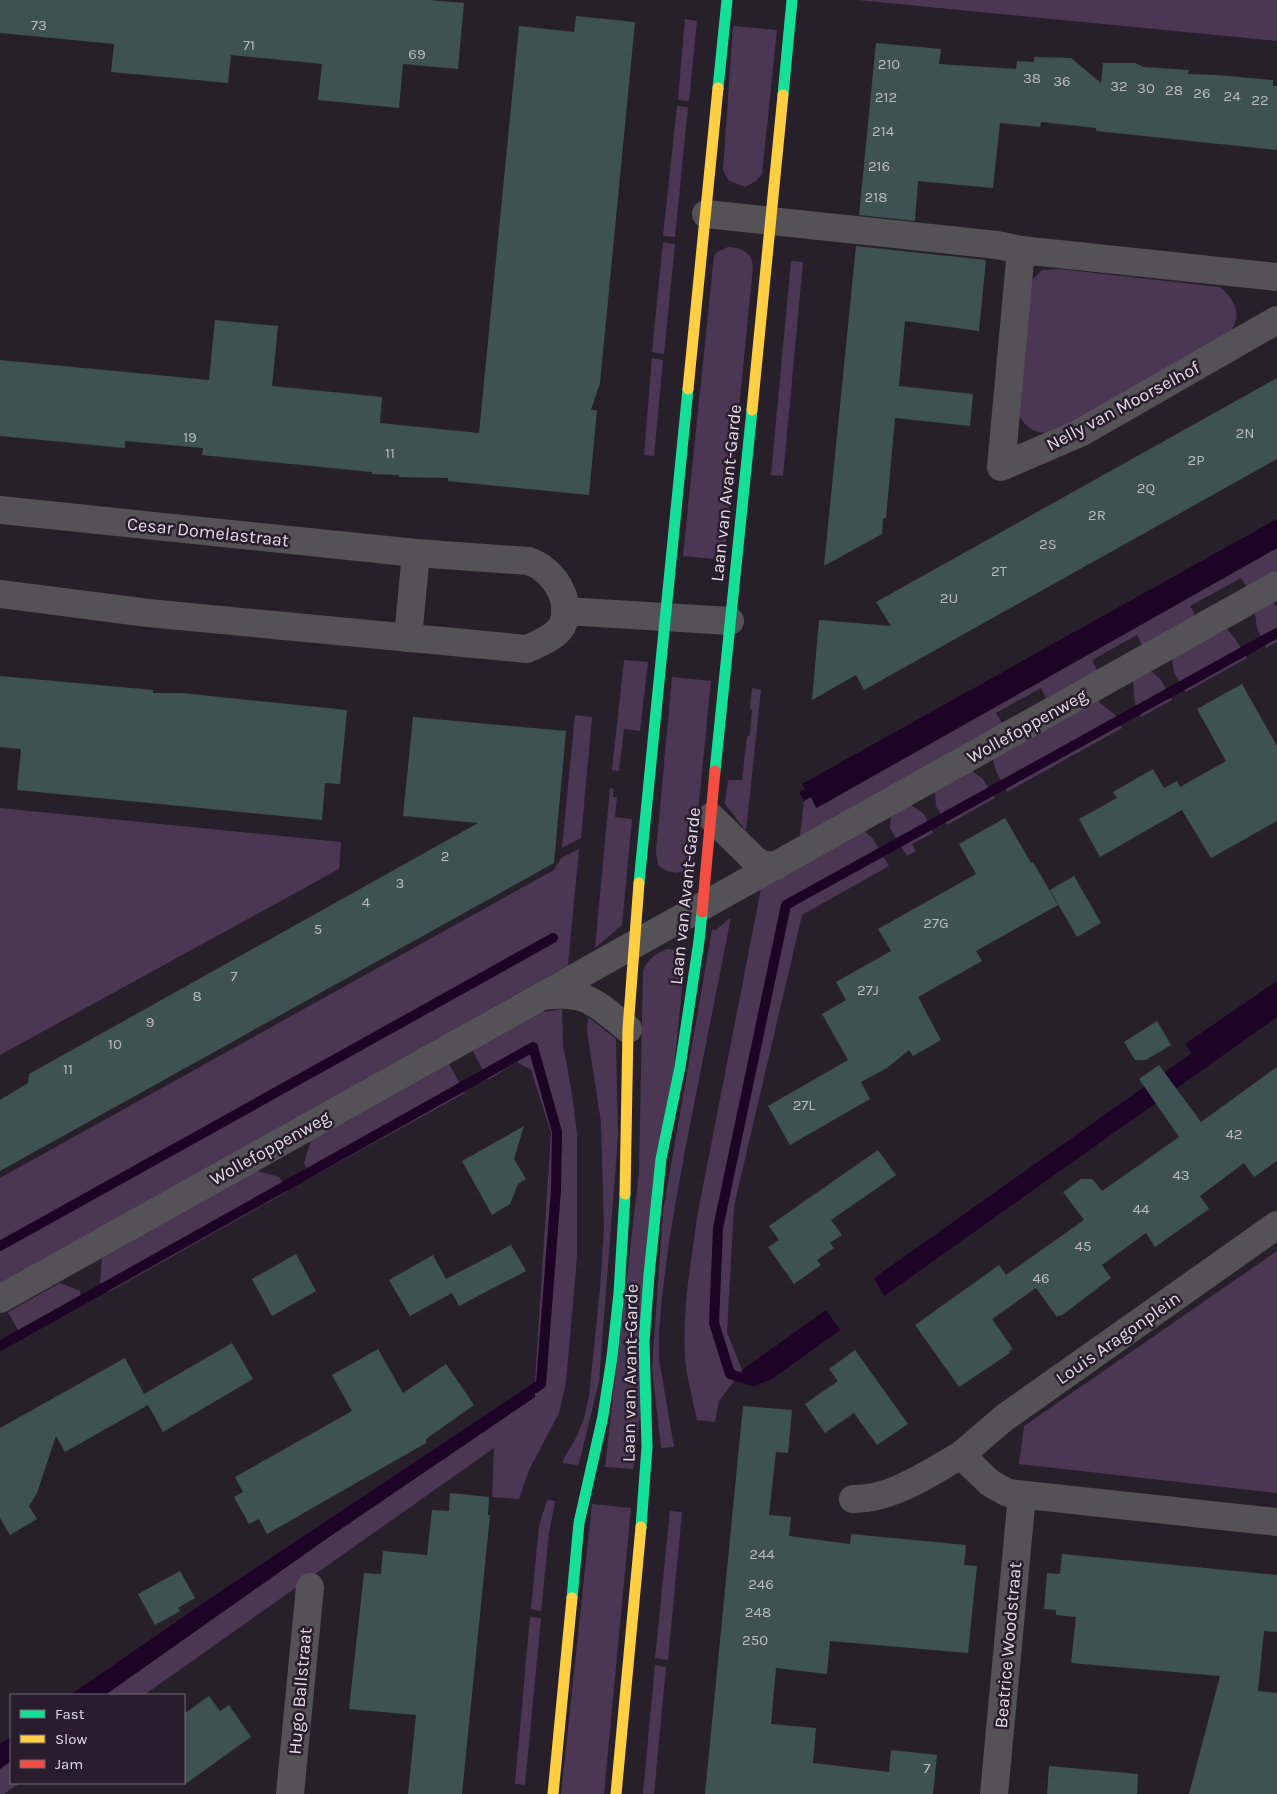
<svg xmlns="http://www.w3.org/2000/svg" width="1277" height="1794" font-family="Karla,sans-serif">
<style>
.green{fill:#4b3654}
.water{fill:#1d0326}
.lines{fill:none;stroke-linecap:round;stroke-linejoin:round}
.stream{stroke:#1d0326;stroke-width:10}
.building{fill:#3f5253}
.street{stroke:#555257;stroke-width:28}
.fast{stroke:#16e098;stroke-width:11}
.slow{stroke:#ffcf43;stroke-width:11}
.jam{stroke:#f24e42;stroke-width:11}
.labels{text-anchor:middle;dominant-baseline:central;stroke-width:5;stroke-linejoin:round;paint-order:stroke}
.number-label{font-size:15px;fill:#bab9c1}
.street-label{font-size:18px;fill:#e3dbe6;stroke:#291d2d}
</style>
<rect width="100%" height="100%" fill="#27202a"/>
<g class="green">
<path d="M 858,0 L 1277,0 L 1277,41 Z"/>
<path d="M 685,19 L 697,21 L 689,101 L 678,100 Z"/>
<path d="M 733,26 L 777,30 L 762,174 L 756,181 L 745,187 L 728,180 L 723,170 Z"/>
<path d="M 677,106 L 688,107 L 675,237 L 663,236 Z"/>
<path d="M 663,242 L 675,244 L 664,354 L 652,352 Z"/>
<path d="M 728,247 C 742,248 751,252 753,266 L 724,560 L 683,556 L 714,256 L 717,252 Z"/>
<path d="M 791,261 L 803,262 L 783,476 L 771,475 Z"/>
<path d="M 1059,269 L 1220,287 C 1238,303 1242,316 1228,336 L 1060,431 C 1036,437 1025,429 1015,408 L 1032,280 L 1042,270 Z"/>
<path d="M 652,358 L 663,360 L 654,456 L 644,455 Z"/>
<path d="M 1277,548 L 1277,570 L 1247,587 L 1241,578 L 1190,606 L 1195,615 L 1142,645 L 1137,635 L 1092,660 L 1097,670 L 1046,698 L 1041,688 L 996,713 L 1002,723 L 800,836 L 804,801 L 811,797 L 817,808 Z"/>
<path d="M 1273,603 L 1277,606 L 1277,642 L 1266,648 L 1257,628 L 1255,613 Z"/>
<path d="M 1227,629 L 1236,640 L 1247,658 L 1186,692 L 1174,673 L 1172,659 Z"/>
<path d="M 624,660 L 648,662 L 640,731 L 624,729 L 619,771 L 612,770 Z"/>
<path d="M 1151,671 L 1161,680 L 1172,700 L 1141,717 L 1135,703 L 1133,681 Z"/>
<path d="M 672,677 L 711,681 L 693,863 C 683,876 669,875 658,865 L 656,852 Z"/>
<path d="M 752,688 L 761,690 L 746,831 L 725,804 L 728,780 L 742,780 L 747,737 L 750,735 L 752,710 L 750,708 Z"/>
<path d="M 1098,701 L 1115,715 L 1122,728 L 1007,792 L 996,771 L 993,759 Z"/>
<path d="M 575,715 L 592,717 L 581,838 L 562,848 Z"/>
<path d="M 972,771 L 983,779 L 995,798 L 947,825 L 936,806 L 935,792 Z"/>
<path d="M 610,788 L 614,789 L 613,797 L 617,797 L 615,817 L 632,819 L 622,925 L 595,948 Z"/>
<path d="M 911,805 L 924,814 L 933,833 L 912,844 L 916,851 L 907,856 L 890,828 L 891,817 Z"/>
<path d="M 0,808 L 341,842 L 339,869 L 0,1055 Z"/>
<path d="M 864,831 L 873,839 L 889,866 L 802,915 L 734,1206 L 727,1332 L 742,1370 L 719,1401 L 715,1422 L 697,1420 C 693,1400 687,1379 685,1359 C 682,1310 691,1261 698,1212 L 761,889 Z"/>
<path d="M 579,849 L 568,965 L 0,1284 L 0,1178 L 554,870 L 561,858 Z"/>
<path d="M 731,917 L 685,1150 L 670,1235 L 662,1297 L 659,1333 L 659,1359 L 674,1447 L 661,1448 L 652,1369 L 663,1211 L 712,930 L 716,930 Z"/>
<path d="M 667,949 L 676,950 L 682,957 L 684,968 L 636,1455 L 633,1469 L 605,1467 L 639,1172 L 643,971 C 648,959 655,954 667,949 Z"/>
<path d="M 562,1009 L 563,1045 L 572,1094 L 577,1134 L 577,1257 L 566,1382 L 559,1413 L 529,1470 L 519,1499 L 492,1497 L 494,1448 L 144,1695 L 105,1695 L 329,1537 L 535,1397 L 535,1382 L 551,1133 L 531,1070 L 517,1062 L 488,1080 L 472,1049 L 537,1013 Z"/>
<path d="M 588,1017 L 616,1039 L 618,1137 L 599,1382 L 579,1463 L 577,1465 L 563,1463 L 563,1460 L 577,1436 L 584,1418 L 589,1396 L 600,1289 L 604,1228 L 601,1122 L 587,1031 Z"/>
<path d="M 449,1064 L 465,1093 L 312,1177 L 304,1163 L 311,1141 Z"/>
<path d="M 257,1171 L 279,1177 L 288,1191 L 109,1292 L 100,1282 L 102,1258 Z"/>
<path d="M 1277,1251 L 1277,1493 L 1019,1464 L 1024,1426 Z"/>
<path d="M 60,1283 L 80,1291 L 82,1304 L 22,1338 L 8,1312 Z"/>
<path d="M 547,1500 L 555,1501 L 549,1533 L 541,1611 L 531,1609 L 539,1526 Z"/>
<path d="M 592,1504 L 631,1508 L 604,1794 L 561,1794 Z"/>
<path d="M 670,1511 L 682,1512 L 668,1660 L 655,1658 Z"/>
<path d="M 530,1617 L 541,1618 L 525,1785 L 515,1784 Z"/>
<path d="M 655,1665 L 666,1667 L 654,1794 L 643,1794 Z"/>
<path d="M 11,1761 L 11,1783 L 20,1783 L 4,1794 L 0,1794 L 0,1769 Z"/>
</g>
<g class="water">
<path d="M 1277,519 L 1277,548 L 816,808 L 811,797 L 804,801 L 799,792 L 805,789 L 802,784 Z"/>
<path d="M 1277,981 L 1277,1017 L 884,1296 L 874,1278 L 1192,1053 L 1185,1044 Z"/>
<path d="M 826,1310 L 840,1330 L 772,1379 L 752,1387 L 742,1370 Z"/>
<path d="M 535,1382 L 535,1397 L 329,1537 L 105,1695 L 70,1695 L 218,1593 Z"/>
<path d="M 11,1736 L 11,1761 L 0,1769 L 0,1744 Z"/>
</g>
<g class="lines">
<g class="stream">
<path d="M 0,1246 L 553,938"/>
<path d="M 0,1346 L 533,1047 L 557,1132 L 556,1190 L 541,1384 L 535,1388"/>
<path d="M 759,1373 L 749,1380 L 730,1374 L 714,1323 L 718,1228 L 786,905 L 1277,633"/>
</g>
</g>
<g class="building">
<path d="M 0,0 L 429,0 L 464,3 L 458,69 L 403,64 L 399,108 L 318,100 L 322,64 L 231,55 L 228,83 L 111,72 L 114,44 L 0,33 Z"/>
<path d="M 576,16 L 635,22 L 600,383 L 591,410 L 597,410 L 589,495 L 448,481 L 448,478 L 399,477 L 399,475 L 372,474 L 372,472 L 202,455 L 203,448 L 125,441 L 125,448 L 0,436 L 0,360 L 209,380 L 215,320 L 278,326 L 272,386 L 382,397 L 380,423 L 479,433 L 519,26 L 574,32 Z"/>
<path d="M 876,43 L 941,49 L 939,64 L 1016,69 L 1017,61 L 1034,62 L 1034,57 L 1071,58 L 1101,83 L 1103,63 L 1135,63 L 1144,67 L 1189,70 L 1188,74 L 1217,75 L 1273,80 L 1273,86 L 1277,86 L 1277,150 L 1096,131 L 1096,128 L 1041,122 L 1040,127 L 1000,123 L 993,188 L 918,181 L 915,221 L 859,215 Z"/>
<path d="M 856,246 L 986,260 L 979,331 L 905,321 L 902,353 L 899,386 L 973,394 L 970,426 L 895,418 L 886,518 L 883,518 L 882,534 L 824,566 Z"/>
<path d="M 1277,378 L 1277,459 L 864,690 L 856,675 L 812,700 L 819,620 L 891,626 L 876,602 Z"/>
<path d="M 0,676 L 153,690 L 153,693 L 181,693 L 347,710 L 340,784 L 325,783 L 322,820 L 17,790 L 21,749 L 0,747 Z"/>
<path d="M 1242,684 L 1277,746 L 1277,821 L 1211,858 L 1182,810 L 1100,857 L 1079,819 L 1117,798 L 1113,792 L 1153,769 L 1164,788 L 1177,781 L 1180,787 L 1226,761 L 1197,709 Z"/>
<path d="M 413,717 L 566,731 L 554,863 L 0,1171 L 0,1100 L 28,1083 L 29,1074 L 478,823 L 403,816 Z"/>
<path d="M 1005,818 L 1031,863 L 1033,862 L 1058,905 L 976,951 L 982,961 L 918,997 L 941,1040 L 913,1056 L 909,1050 L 887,1068 L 861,1082 L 870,1099 L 790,1145 L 768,1106 L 848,1060 L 822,1014 L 846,1000 L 836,982 L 891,951 L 878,929 L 976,874 L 959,844 Z"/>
<path d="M 1074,876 L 1101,923 L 1077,937 L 1050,890 Z"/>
<path d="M 1157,1021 L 1171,1045 L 1146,1060 L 1135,1060 L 1124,1042 Z"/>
<path d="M 1159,1065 L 1201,1122 L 1277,1067 L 1277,1161 L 1254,1177 L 1244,1163 L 1200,1196 L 1209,1209 L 1155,1247 L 1146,1233 L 1102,1265 L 1111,1278 L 1061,1316 L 1060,1315 L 1057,1317 L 1036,1288 L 992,1319 L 1013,1349 L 1009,1351 L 1010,1353 L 959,1387 L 915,1325 L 999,1265 L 1006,1275 L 1084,1220 L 1063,1192 L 1081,1179 L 1092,1179 L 1102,1191 L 1179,1137 L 1139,1079 Z"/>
<path d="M 524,1126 L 514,1159 L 526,1179 L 518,1184 L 510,1204 L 492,1215 L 462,1161 Z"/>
<path d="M 878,1150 L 896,1175 L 831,1220 L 842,1235 L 830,1243 L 834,1248 L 817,1260 L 821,1265 L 794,1284 L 768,1247 L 779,1240 L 769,1226 Z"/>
<path d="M 511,1245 L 526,1271 L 459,1306 L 452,1293 L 410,1316 L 389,1280 L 433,1255 L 446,1279 Z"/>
<path d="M 296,1254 L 316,1291 L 272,1316 L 252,1279 Z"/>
<path d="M 232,1343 L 253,1379 L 163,1432 L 148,1405 L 65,1452 L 56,1436 L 37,1493 L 29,1506 L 37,1519 L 10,1535 L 0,1518 L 0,1428 L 125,1358 L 144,1394 Z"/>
<path d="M 378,1349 L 403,1393 L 446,1364 L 474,1405 L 426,1439 L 426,1443 L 267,1534 L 259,1519 L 249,1524 L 234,1497 L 243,1492 L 235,1477 L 352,1411 L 332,1375 Z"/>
<path d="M 855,1350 L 908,1424 L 877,1445 L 854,1413 L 825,1433 L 805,1404 L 838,1381 L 829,1369 Z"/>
<path d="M 743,1406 L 792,1410 L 788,1453 L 776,1452 L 769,1515 L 791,1517 L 789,1536 L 850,1544 L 851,1534 L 966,1545 L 964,1565 L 977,1566 L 968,1653 L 830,1641 L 827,1674 L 776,1668 L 771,1724 L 816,1728 L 813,1763 L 889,1772 L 891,1750 L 937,1755 L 933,1794 L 705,1794 Z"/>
<path d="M 450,1493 L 489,1497 L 488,1515 L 490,1515 L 462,1794 L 408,1794 L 416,1715 L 349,1709 L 364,1573 L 381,1574 L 383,1551 L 427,1555 L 432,1510 L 449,1511 Z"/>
<path d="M 1062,1554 L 1277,1575 L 1277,1632 L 1264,1631 L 1258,1691 L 1277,1693 L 1277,1794 L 1189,1794 L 1220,1676 L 1071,1663 L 1076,1617 L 1056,1615 L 1056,1610 L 1044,1609 L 1047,1573 L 1060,1574 Z"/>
<path d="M 180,1571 L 195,1598 L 178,1608 L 180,1611 L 155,1625 L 138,1594 Z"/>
<path d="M 209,1696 L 220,1711 L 229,1705 L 251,1737 L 184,1785 L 184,1714 Z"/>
<path d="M 1049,1766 L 1138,1774 L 1137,1794 L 1047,1794 Z"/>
</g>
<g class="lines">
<g class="street">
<path d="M 706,214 L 997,245 L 1021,250 L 1277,277"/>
<path d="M 1021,250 L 1001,467 L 1080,433 L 1277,320"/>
<path d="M 0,510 L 416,553 L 528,561 C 533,563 539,565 542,568 C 559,580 572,605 562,626 C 555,638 539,643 527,649 L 148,613 L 0,594"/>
<path d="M 565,611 L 730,621"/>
<path d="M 408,638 L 416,553"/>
<path d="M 711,817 L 756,861 L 765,865 L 776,866"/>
<path d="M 542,996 C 588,990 595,1003 628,1029"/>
<path d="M 1277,1225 L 1004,1418 L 961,1455 L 990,1483 L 1008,1493 L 1277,1522"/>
<path d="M 0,1299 L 1277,585"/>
<path d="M 853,1499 C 891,1500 929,1473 961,1455"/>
<path d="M 290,1794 L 310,1587"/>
<path d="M 994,1794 L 1022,1495"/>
</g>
<g class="fast">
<path d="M 718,88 L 727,0"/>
<path d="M 783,95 L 792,0"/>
<path d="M 715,771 L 752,410"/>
<path d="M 639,883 L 688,389"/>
<path d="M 641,1527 L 647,1447 L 644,1342 L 649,1275 L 661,1159 L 680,1067 L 699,941 L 702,912"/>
<path d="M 572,1598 L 579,1523 L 603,1416 L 612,1357 L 619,1293 L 625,1194"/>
</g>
<g class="slow">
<path d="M 688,389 L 718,88"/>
<path d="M 752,410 L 783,95"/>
<path d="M 625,1194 L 628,1029 L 639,883"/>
<path d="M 553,1794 L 572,1598"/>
<path d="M 616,1794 L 641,1527"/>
</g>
<path class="jam" d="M 702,912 L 715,771"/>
</g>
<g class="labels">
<g class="number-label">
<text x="39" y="25">73</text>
<text x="249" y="45">71</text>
<text x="417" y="54">69</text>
<text x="889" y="64">210</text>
<text x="1032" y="78">38</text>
<text x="1062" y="81">36</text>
<text x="1119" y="86">32</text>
<text x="1146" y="88">30</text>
<text x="1174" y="90">28</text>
<text x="1202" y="93">26</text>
<text x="1232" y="96">24</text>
<text x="886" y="97">212</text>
<text x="1260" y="100">22</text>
<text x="883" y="131">214</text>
<text x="879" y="166">216</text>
<text x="876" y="197">218</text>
<text x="1245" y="433">2N</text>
<text x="190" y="437">19</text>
<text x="390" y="453">11</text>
<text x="1196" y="460">2P</text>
<text x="1146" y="488">2Q</text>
<text x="1097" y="515">2R</text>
<text x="1048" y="544">2S</text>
<text x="999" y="571">2T</text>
<text x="949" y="598">2U</text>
<text x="445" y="856">2</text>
<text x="400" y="883">3</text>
<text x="366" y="902">4</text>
<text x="936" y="923">27G</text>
<text x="318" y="929">5</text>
<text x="234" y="976">7</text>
<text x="868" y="990">27J</text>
<text x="197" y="996">8</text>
<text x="150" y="1022">9</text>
<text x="115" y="1044">10</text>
<text x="68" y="1069">11</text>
<text x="804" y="1105">27L</text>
<text x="1234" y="1134">42</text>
<text x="1181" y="1175">43</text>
<text x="1141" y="1209">44</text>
<text x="1083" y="1246">45</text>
<text x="1041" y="1278">46</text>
<text x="762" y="1554">244</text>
<text x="761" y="1584">246</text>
<text x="758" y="1612">248</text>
<text x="755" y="1640">250</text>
<text x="927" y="1768">7</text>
</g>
<g class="street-label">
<text transform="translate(1123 406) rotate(-28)">Nelly van Moorselhof</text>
<text transform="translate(726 493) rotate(-84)">Laan van Avant-Garde</text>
<text transform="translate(208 532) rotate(6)">Cesar Domelastraat</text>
<text transform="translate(1027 726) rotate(-29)">Wollefoppenweg</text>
<text transform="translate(685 896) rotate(-84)">Laan van Avant-Garde</text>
<text transform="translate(270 1148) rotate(-29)">Wollefoppenweg</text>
<text transform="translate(1118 1338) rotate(-35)">Louis Aragonplein</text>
<text transform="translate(630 1373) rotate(-89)">Laan van Avant-Garde</text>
<text transform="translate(1008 1645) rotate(-85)">Beatrice Woodstraat</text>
<text transform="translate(300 1691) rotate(-85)">Hugo Ballstraat</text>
</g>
</g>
<rect x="10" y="1694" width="175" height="90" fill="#291d2d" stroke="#736977"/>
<rect x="20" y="1710" width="25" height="8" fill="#16e098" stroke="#736977"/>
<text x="55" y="1719" font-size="15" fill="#e3dbe6">Fast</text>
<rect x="20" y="1735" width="25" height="8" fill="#ffcf43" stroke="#736977"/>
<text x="55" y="1744" font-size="15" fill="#e3dbe6">Slow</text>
<rect x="20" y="1760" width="25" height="8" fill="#f24e42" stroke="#736977"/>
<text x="55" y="1769" font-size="15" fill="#e3dbe6">Jam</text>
</svg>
